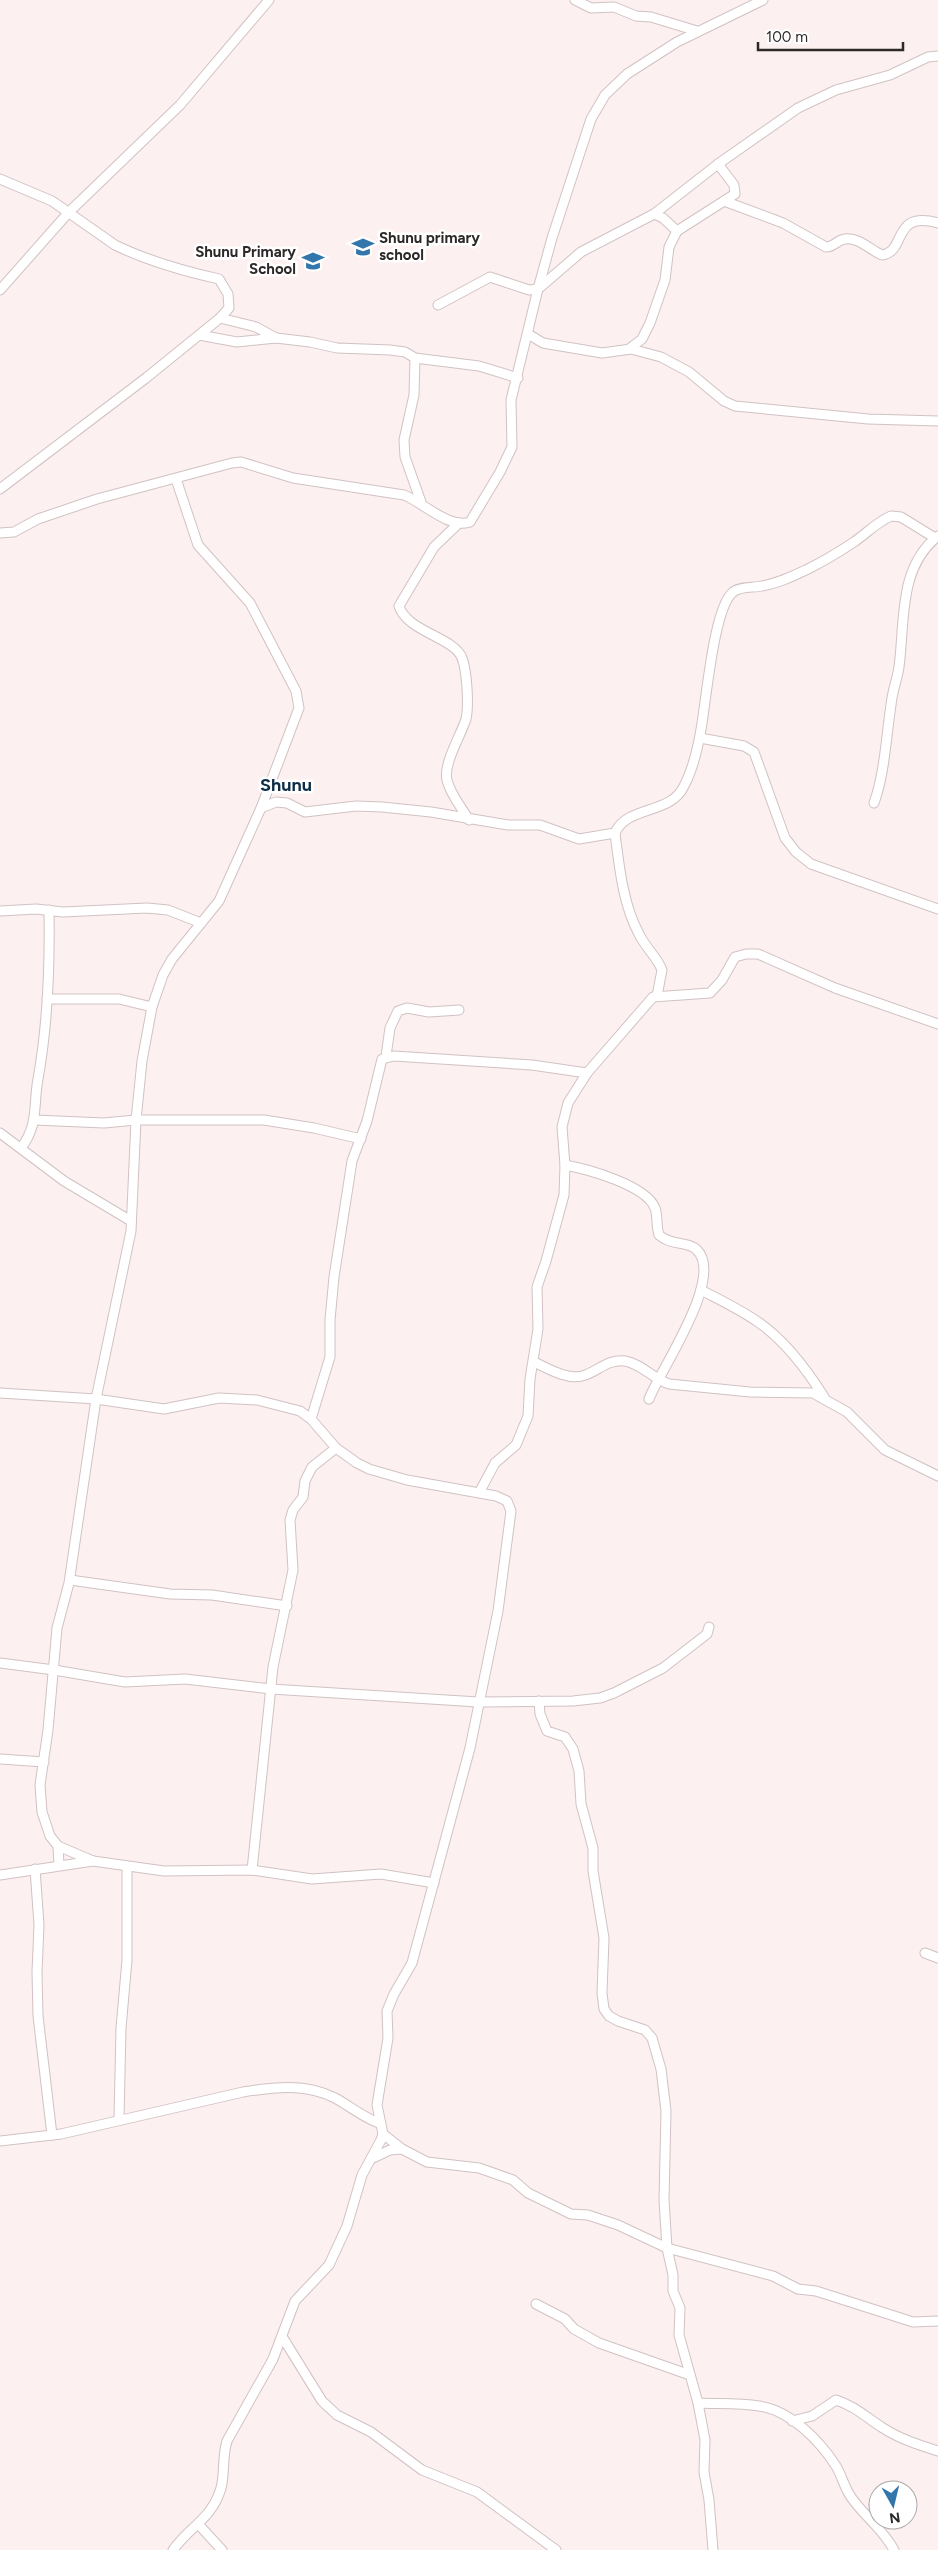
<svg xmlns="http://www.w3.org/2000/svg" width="938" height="2550" font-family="Figtree,sans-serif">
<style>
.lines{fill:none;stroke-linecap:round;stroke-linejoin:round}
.minor-casing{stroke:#d1c2c3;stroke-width:11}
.minor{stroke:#fff;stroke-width:9}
.labels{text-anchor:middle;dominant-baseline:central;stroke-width:5;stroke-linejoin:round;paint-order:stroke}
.poi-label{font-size:15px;font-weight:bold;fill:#2e2929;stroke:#fff;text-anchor:start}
.quarter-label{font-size:18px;font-weight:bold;fill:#0d2e47;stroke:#fff}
</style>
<rect width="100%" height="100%" fill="#fdf0f1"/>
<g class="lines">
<g class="minor-casing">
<g id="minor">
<path d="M 575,0 L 591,8 L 614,7 L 636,16 L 651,17 L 697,31"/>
<path d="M 0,179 L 52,201 L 115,245 C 148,261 183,271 219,279 L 228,294 L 229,308 L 220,318 L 146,378 L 0,489"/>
<path d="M 724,201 L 783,223 L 826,247 C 834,247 837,240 845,239 C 859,237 870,250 882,255 C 907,252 891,210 938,223"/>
<path d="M 654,214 L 663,218 L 677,231"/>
<path d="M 0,290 L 69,212 L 180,105 L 269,0"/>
<path d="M 438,305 L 490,277 L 529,290 L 538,289 L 581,252 L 654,214 L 718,164 L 798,108 L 836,90 L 890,75 L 928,57 L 938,56"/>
<path d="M 220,318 L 256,327 L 276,338"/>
<path d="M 528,334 L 543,343 L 602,353 L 631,349 L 661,357 L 689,372 L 724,401 L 735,406 L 868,419 L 938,421"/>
<path d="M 199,335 L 237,342 L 276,338 L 310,342 L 337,348 L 390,350 L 405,352 L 415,358 L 479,366 L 518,378"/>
<path d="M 629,349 L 642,339 L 650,323 L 665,280 L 669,247 L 677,231 L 735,194 L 734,185 L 718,164"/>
<path d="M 415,358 L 414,395 L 404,440 L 405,457 L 421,502"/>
<path d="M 459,523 L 434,547 L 399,606 C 407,632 454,637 462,658 C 467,671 469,705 466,719 C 461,735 443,764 447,780 C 450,794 462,808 469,820"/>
<path d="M 0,533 L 14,532 L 38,519 L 97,499 L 232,463 L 241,462 L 293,478 L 404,495 C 424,503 449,529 470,522 L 500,472 L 512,447 L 511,400 L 538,289 L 552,238 L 591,119 L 605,95 L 627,74 L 677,42 L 763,0"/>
<path d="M 700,738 L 744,746 L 754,752 L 785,838 L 796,852 L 811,864 L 938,909"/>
<path d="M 874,803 C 885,772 886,737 891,705 C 892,692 897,680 899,667 C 905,622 898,567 938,536"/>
<path d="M 261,808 L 276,802 L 287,803 L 305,812 L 356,806 L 382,807 L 431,812 L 508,825 L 540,825 L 579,839 L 615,833"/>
<path d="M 0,911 L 36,909 L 63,912 L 147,908 L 168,910 L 201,923"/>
<path d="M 657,996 L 662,970 C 657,957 645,947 639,934 C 623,905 619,865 615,833 C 627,805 671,815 684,786 C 692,771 697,751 700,735 C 706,706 713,608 733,592 C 741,586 753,588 762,586 C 779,583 793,576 808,569 C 824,561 839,552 854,542 C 867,533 877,522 891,516 L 901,517 L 935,538"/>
<path d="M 47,999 L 119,999 L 152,1007"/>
<path d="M 386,1056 L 390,1028 L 398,1011 L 407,1008 L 429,1012 L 459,1010"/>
<path d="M 35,1120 L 104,1123 L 136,1120 L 264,1120 L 314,1128 L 361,1139"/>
<path d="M 0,1133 L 64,1181 L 131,1221"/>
<path d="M 21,1148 C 39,1124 33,1106 38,1079 C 48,1023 50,967 49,910"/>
<path d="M 565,1165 C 587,1169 646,1185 655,1208 C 658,1216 656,1226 659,1235 C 671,1246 688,1241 697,1250 C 725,1278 660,1370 649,1399"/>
<path d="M 701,1290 C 720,1300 741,1310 758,1322 C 786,1341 807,1370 824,1397"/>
<path d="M 534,1362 C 547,1368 567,1380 582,1376 C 598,1372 606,1359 625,1361 C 642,1364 653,1379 669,1384 L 750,1392 L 813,1393 L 847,1412 L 885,1450 L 938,1476"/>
<path d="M 0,1393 L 96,1399 L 164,1409 L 219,1398 L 257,1400 L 300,1411 L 311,1419 L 336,1448 L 357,1463 L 369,1469 L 407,1480 L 496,1496 L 507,1501 L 511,1511 L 498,1611 L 470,1748 L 412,1963 L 394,1994 L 387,2011 L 388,2038 L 377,2105 L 383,2134 L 381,2140 L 362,2175 L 347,2226 L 329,2265 L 295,2301 L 273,2359 L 227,2441 C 222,2457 225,2473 221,2488 C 212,2519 190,2526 173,2550"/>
<path d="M 311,1419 L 330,1357 L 330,1320 L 334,1277 L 352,1161 L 367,1121 L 382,1059 L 394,1056 L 532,1065 L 587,1073"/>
<path d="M 480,1491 L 495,1463 L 516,1445 L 528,1416 L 530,1379 L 538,1329 L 537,1287 L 546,1261 L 564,1195 L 565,1165 L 562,1127 L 568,1103 L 587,1073 L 653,997 L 710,993 L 722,980 L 735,957 L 746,954 L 758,954 L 835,988 L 938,1024"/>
<path d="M 70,1580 L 170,1594 L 212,1595 L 287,1606"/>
<path d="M 0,1663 L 54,1670 L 125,1682 L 185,1679 L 271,1689 L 478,1702 L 573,1701 L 600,1698 L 614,1693 L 663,1668 L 707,1634 L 709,1627"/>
<path d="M 539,1701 L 540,1714 L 547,1731 L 565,1737 L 573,1749 L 579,1771 L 581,1804 L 593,1848 L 593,1871 L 604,1938 L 602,1993 L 604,2009 L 609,2016 L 618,2021 L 645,2030 L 652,2038 L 661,2069 L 666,2111 L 664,2200 L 667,2248 L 673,2275 L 673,2291 L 680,2308 L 679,2335 L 698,2403 L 705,2440 L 704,2472 L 709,2500 L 713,2550"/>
<path d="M 0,1759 L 44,1762"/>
<path d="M 58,1846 L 59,1865"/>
<path d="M 93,1861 L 58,1846 L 50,1836 L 42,1812 L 40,1785 L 48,1730 L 57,1628 L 69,1583 L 96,1399 L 131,1231 L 136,1120 L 142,1061 L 152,1007 L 163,975 L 172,959 L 219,901 L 261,808 L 299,708 L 296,691 L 250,603 L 198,545 L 176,479"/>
<path d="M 35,1869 L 39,1925 L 37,1972 L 38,2016 L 52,2135"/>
<path d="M 252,1870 L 273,1667 L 293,1570 L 290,1520 L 293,1510 L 303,1497 L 305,1481 L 312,1467 L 336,1448"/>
<path d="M 0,1875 L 93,1861 L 164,1871 L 252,1870 L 312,1879 L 381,1874 L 434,1883"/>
<path d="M 925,1953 L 938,1958"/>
<path d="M 119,2119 L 121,2028 L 127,1960 L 127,1867"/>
<path d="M 383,2134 L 402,2149 L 427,2162 L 479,2168 L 513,2180 L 528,2193 L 571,2214 L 588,2215 L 618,2225 L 667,2248 L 773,2276 L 798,2289 L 816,2291 L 913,2322 L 938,2321"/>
<path d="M 0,2141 L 61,2134 L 243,2092 C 274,2087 306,2083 335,2098 C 350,2106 362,2117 379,2123"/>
<path d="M 373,2158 L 390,2150 L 402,2149"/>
<path d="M 536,2304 L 565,2319 L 574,2329 L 599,2343 L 690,2375"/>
<path d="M 283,2338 L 322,2401 L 337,2415 L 371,2432 L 422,2470 L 477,2492 L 556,2550"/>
<path d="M 698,2403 C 718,2404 739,2403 759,2406 C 790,2410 820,2441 836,2466 C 842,2476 844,2487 851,2497 C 864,2516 883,2529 894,2550"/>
<path d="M 792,2421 L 812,2416 L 836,2400 C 855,2406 867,2418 883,2428 C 900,2439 919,2445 938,2451"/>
<path d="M 199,2525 L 222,2550"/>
</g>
</g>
<use href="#minor" class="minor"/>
</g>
<defs>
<g id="school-bare" transform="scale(1.725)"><path d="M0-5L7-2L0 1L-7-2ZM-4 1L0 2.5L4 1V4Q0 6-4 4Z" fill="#3376ac" stroke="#fff" stroke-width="2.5" paint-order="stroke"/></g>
</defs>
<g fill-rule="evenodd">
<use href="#school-bare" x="363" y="247"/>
<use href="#school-bare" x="313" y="261"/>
</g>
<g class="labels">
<g class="poi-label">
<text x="379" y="238">Shunu primary<tspan x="379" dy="17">school</tspan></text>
<text x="296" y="252" text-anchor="end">Shunu Primary<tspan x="296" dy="17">School</tspan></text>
</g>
<g class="quarter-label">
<text x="286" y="785">Shunu</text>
</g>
</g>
<g transform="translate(893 2505) rotate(172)"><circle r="24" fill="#ffffff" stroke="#aba9a9"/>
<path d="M0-4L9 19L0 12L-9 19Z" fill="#3376ac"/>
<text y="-8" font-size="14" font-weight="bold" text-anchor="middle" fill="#2e2929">N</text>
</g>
<path d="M758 42v8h145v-8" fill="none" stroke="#2e2929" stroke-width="2.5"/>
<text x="766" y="42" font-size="15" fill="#2e2929" stroke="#ffffff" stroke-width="4" paint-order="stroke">100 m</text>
</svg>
